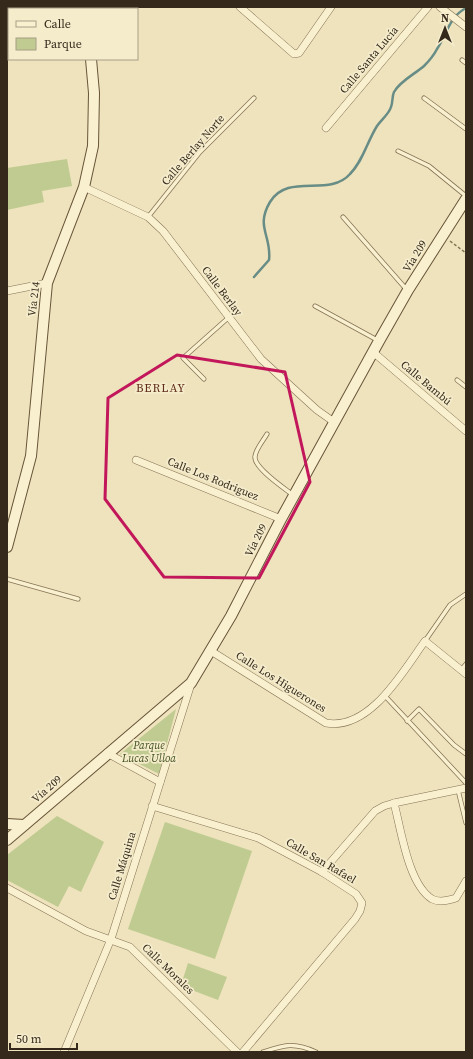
<svg xmlns="http://www.w3.org/2000/svg" width="473" height="1059" font-family="'Source Serif 4',serif">
<style>
.green{fill:#c0cb91}
.lines{fill:none;stroke-linecap:round;stroke-linejoin:round}
.stream{stroke:#688c86;stroke-width:2.5}
.lane-casing{stroke:#857356;stroke-width:5}
.street-casing{stroke:#857356;stroke-width:8}
.secondary-casing{stroke:#675439;stroke-width:12}
.path{stroke:#857356;stroke-width:1.5;stroke-dasharray:3 2;stroke-linecap:butt}
.lane{stroke:#f9f0cf;stroke-width:3.5}
.street{stroke:#f9f0cf;stroke-width:7}
.secondary{stroke:#f9f0cf;stroke-width:10}
.marked{fill:none;stroke:#c2185b;stroke-width:3;stroke-linejoin:round}
.labels{text-anchor:middle;dominant-baseline:central;stroke-width:3.5;stroke-linejoin:round;paint-order:stroke}
.street-label{font-size:11px;fill:#34291b;stroke:#f5eccc}
.park-label{font-size:11px;font-style:italic;fill:#425121;stroke:#f5eccc}
.neighbourhood-label{font-size:12px;letter-spacing:1px;fill:#612e1a;stroke:#f5eccc}
</style>
<rect width="100%" height="100%" fill="#eee3bc"/>
<g class="green">
<path d="M 67,159 L 72,186 L 42,191 L 44,202 L 7,210 L 7,168 Z"/>
<path d="M 176,709 L 159,774 L 120,754 Z"/>
<path d="M 57,816 L 104,842 L 81,892 L 69,886 L 58,907 L 7,880 L 7,855 Z"/>
<path d="M 165,822 L 252,851 L 215,959 L 128,929 Z"/>
<path d="M 188,963 L 227,977 L 218,1000 L 189,989 L 182,982 Z"/>
</g>
<g class="lines">
<path class="stream" d="M 254,277 L 269,260 C 272,236 255,227 270,202 C 288,172 329,198 350,174 C 363,161 367,142 377,126 C 381,120 389,114 391,107 C 393,102 392,96 394,92 C 400,81 415,74 424,66 C 429,61 434,55 437,49 C 447,34 449,17 466,8"/>
<g class="lane-casing">
<g id="lane">
<path d="M 462,60 L 466,63"/>
<path d="M 424,98 L 466,129"/>
<path d="M 398,151 L 429,166 L 466,196"/>
<path d="M 148,217 L 200,152 L 254,98"/>
<path d="M 343,217 L 407,290"/>
<path d="M 315,306 L 379,341"/>
<path d="M 204,379 L 183,358 L 228,318"/>
<path d="M 457,380 L 466,387"/>
<path d="M 267,434 C 263,441 255,450 255,457 C 254,468 284,488 293,495"/>
<path d="M 7,579 L 78,599"/>
<path d="M 425,641 L 450,605 L 466,594"/>
<path d="M 461,670 L 466,664"/>
<path d="M 385,696 L 466,783"/>
<path d="M 407,721 L 419,709 L 454,745 L 466,754"/>
<path d="M 458,790 L 466,823"/>
<path d="M 263,1052 C 285,1045 294,1042 316,1052"/>
</g>
</g>
<g class="street-casing">
<g id="street">
<path d="M 240,7 L 294,54 L 299,53 L 331,7"/>
<path d="M 440,7 L 466,27"/>
<path d="M 7,26 L 9,26"/>
<path d="M 326,128 L 428,7"/>
<path d="M 84,187 L 148,217 L 163,231 L 261,359 L 317,410 L 334,422"/>
<path d="M 7,291 L 47,283"/>
<path d="M 373,352 L 466,431"/>
<path d="M 136,460 L 281,519"/>
<path d="M 211,651 L 326,723 C 370,731 403,671 425,641 L 466,674"/>
<path d="M 107,753 L 160,782"/>
<path d="M 394,803 C 401,829 408,884 432,899 C 440,903 449,900 456,898 L 466,881"/>
<path d="M 152,806 L 258,838 L 322,872 L 356,894 L 362,903 L 360,911 L 355,919 L 243,1052"/>
<path d="M 322,872 L 375,811 L 384,806 L 394,803 L 466,788"/>
<path d="M 7,888 L 86,931 L 130,947 L 237,1052"/>
<path d="M 64,1052 L 111,939 L 191,684"/>
</g>
</g>
<g class="secondary-casing">
<g id="secondary">
<path d="M 89,9 L 89,7"/>
<path d="M 7,547 L 31,456 L 47,283 L 84,187 L 93,146 L 94,93 L 91,59"/>
<path d="M 7,824 L 24,825"/>
<path d="M 7,840 L 191,683 L 231,616 L 281,519 L 379,341 L 408,290 L 466,199"/>
</g>
</g>
<path class="path" d="M 450,241 L 466,253"/>
<use href="#lane" class="lane"/>
<use href="#street" class="street"/>
<use href="#secondary" class="secondary"/>
</g>
<path class="marked" d="M 177,355 L 285,372 L 310,482 L 259,578 L 164,577 L 105,499 L 108,398 Z"/>
<g class="labels">
<g class="street-label">
<text transform="translate(369 60) rotate(-50)">Calle Santa Lucía</text>
<text transform="translate(193 150) rotate(-49)">Calle Berlay Norte</text>
<text transform="translate(415 256) rotate(-58)">Vía 209</text>
<text transform="translate(222 291) rotate(53)">Calle Berlay</text>
<text transform="translate(34 299) rotate(-83)">Vía 214</text>
<text transform="translate(426 383) rotate(40)">Calle Bambú</text>
<text transform="translate(213 479) rotate(22)">Calle Los Rodriguez</text>
<text transform="translate(256 540) rotate(-63)">Vía 209</text>
<text transform="translate(281 682) rotate(32)">Calle Los Higuerones</text>
<text transform="translate(47 789) rotate(-41)">Vía 209</text>
<text transform="translate(321 861) rotate(30)">Calle San Rafael</text>
<text transform="translate(122 866) rotate(-73)">Calle Máquina</text>
<text transform="translate(168 969) rotate(44)">Calle Morales</text>
</g>
<g class="park-label">
<text x="149" y="745">Parque<tspan x="149" dy="13">Lucas Ulloa</tspan></text>
</g>
<g class="neighbourhood-label">
<text x="161" y="388">BERLAY</text>
</g>
</g>
<rect width="473" height="1059" fill="none" stroke="#34291b" stroke-width="16"/>
<rect x="8" y="8" width="130" height="52" fill="#f5eccc" stroke="#a89e85"/>
<rect x="16" y="21" width="20" height="6" fill="#f9f0cf" stroke="#a89e85"/>
<text x="44" y="28" font-size="12" fill="#34291b">Calle</text>
<rect x="16" y="38" width="20" height="12" fill="#c0cb91" stroke="#a89e85"/>
<text x="44" y="48" font-size="12" fill="#34291b">Parque</text>
<g transform="translate(445 28)" stroke="#f5eccc" stroke-width="3" paint-order="stroke">
<path d="M0-3L7 15L0 10L-7 15Z" fill="#34291b"/>
<text y="-6" font-size="11" font-weight="bold" text-anchor="middle" fill="#34291b">N</text>
</g>
<path d="M10 1043v6h67v-6" fill="none" stroke="#34291b" stroke-width="2"/>
<text x="16" y="1043" font-size="12" fill="#34291b" stroke="#f5eccc" stroke-width="3" paint-order="stroke">50 m</text>
</svg>
